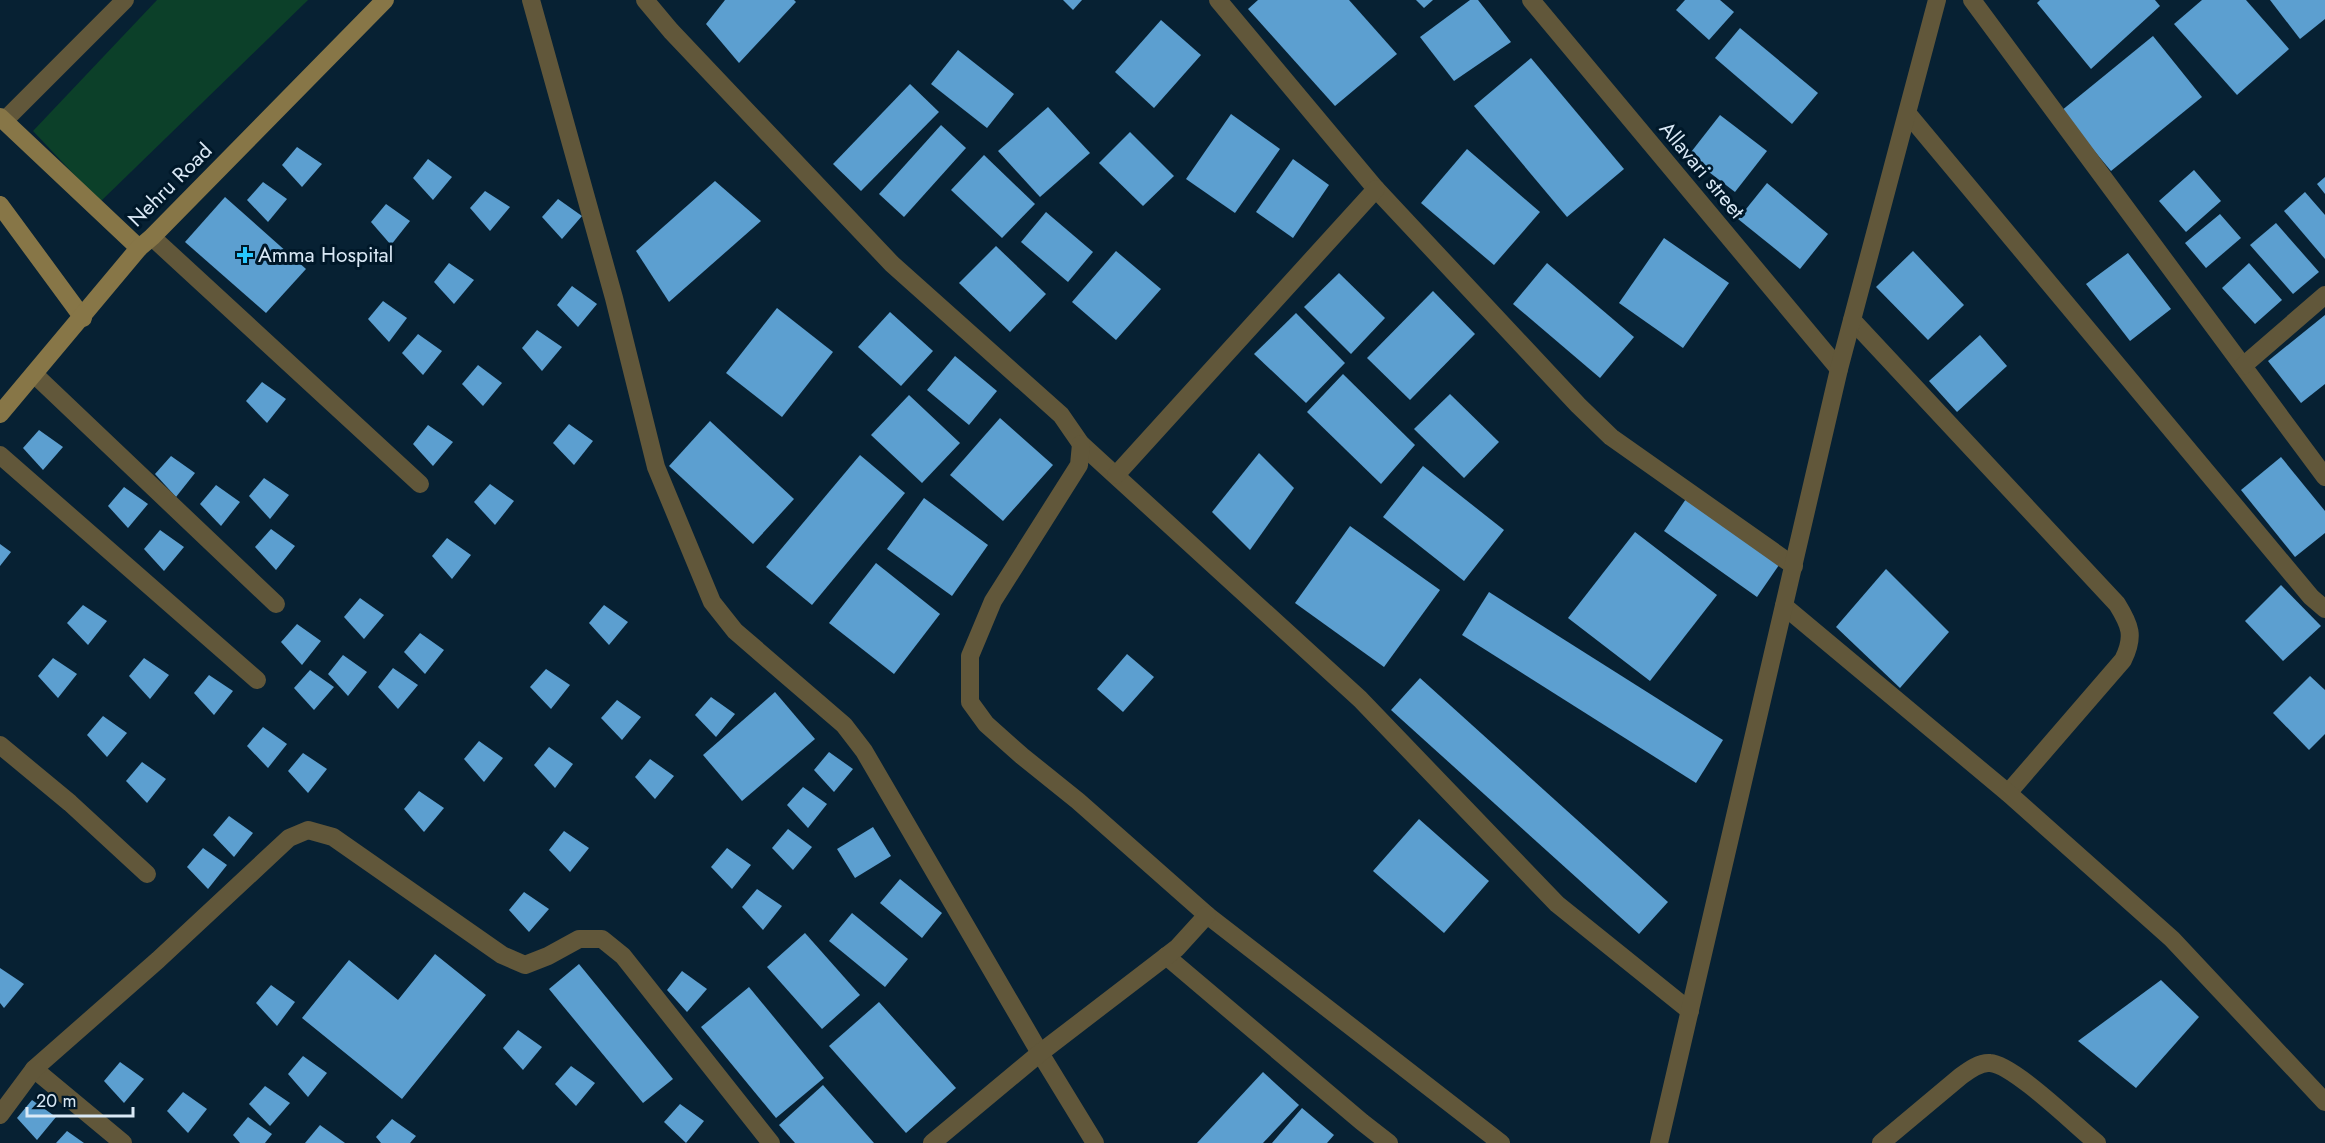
<svg xmlns="http://www.w3.org/2000/svg" width="2325" height="1143" font-family="Jost,sans-serif">
<style>
.green{fill:#0c4029}
.building{fill:#5c9fd0}
.lines{fill:none;stroke-linecap:round;stroke-linejoin:round}
.street{stroke:#61573a;stroke-width:18}
.secondary{stroke:#877647;stroke-width:18}
.poi-dot{fill:#28c8ff;stroke:#001829;stroke-width:2}
.labels{text-anchor:middle;dominant-baseline:central;stroke-width:6;stroke-linejoin:round;paint-order:stroke}
.street-label{font-size:21px;fill:#dae9f6;stroke:#001829}
.poi-label{font-size:21px;fill:#dae9f6;stroke:#001829;text-anchor:start}
</style>
<rect width="100%" height="100%" fill="#072133"/>
<path class="green" d="M 157,0 L 308,0 L 100,202 L 33,131 Z"/>
<g class="building">
<path d="M 725,0 L 794,0 L 796,2 L 739,63 L 706,24 Z"/>
<path d="M 1063,0 L 1082,0 L 1073,10 Z"/>
<path d="M 1258,0 L 1349,0 L 1397,54 L 1335,106 L 1248,9 Z"/>
<path d="M 1416,0 L 1433,0 L 1424,8 Z"/>
<path d="M 1470,0 L 1478,0 L 1511,42 L 1454,81 L 1420,37 Z"/>
<path d="M 1685,0 L 1720,0 L 1734,12 L 1709,40 L 1676,10 Z"/>
<path d="M 2040,0 L 2155,0 L 2160,6 L 2091,69 L 2037,3 Z"/>
<path d="M 2202,0 L 2246,0 L 2289,49 L 2237,95 L 2174,24 Z"/>
<path d="M 2270,0 L 2325,0 L 2325,19 L 2300,39 Z"/>
<path d="M 1161,20 L 1201,55 L 1154,108 L 1115,72 Z"/>
<path d="M 1740,28 L 1818,93 L 1792,124 L 1715,58 Z"/>
<path d="M 2153,36 L 2202,97 L 2111,171 L 2061,111 Z"/>
<path d="M 958,50 L 1014,94 L 987,128 L 931,84 Z"/>
<path d="M 1531,58 L 1624,169 L 1567,217 L 1474,106 Z"/>
<path d="M 910,84 L 939,112 L 861,191 L 833,164 Z"/>
<path d="M 1048,107 L 1090,153 L 1040,197 L 998,151 Z"/>
<path d="M 1231,114 L 1280,149 L 1235,213 L 1186,179 Z"/>
<path d="M 1720,115 L 1767,151 L 1735,192 L 1688,156 Z"/>
<path d="M 941,125 L 966,148 L 904,217 L 879,194 Z"/>
<path d="M 1130,132 L 1174,176 L 1143,206 L 1099,163 Z"/>
<path d="M 297,147 L 322,164 L 302,187 L 282,165 Z"/>
<path d="M 1467,149 L 1540,212 L 1494,265 L 1421,203 Z"/>
<path d="M 984,155 L 1035,204 L 1002,238 L 951,190 Z"/>
<path d="M 428,159 L 452,177 L 433,200 L 413,178 Z"/>
<path d="M 1293,159 L 1329,185 L 1293,238 L 1256,212 Z"/>
<path d="M 2194,170 L 2221,201 L 2186,232 L 2159,201 Z"/>
<path d="M 2325,177 L 2325,194 L 2317,184 Z"/>
<path d="M 715,181 L 761,221 L 669,302 L 636,251 Z"/>
<path d="M 263,182 L 287,199 L 268,222 L 247,200 Z"/>
<path d="M 1767,183 L 1828,234 L 1800,269 L 1738,219 Z"/>
<path d="M 485,191 L 510,207 L 490,231 L 470,208 Z"/>
<path d="M 2305,192 L 2325,215 L 2325,259 L 2284,211 Z"/>
<path d="M 225,197 L 306,269 L 266,313 L 185,242 Z"/>
<path d="M 558,199 L 582,216 L 562,239 L 542,217 Z"/>
<path d="M 386,204 L 410,221 L 391,245 L 371,222 Z"/>
<path d="M 1046,212 L 1093,252 L 1068,282 L 1021,242 Z"/>
<path d="M 2220,214 L 2241,238 L 2206,268 L 2185,243 Z"/>
<path d="M 2276,223 L 2319,272 L 2293,294 L 2250,245 Z"/>
<path d="M 1664,238 L 1729,283 L 1683,348 L 1619,303 Z"/>
<path d="M 996,246 L 1046,294 L 1010,332 L 959,283 Z"/>
<path d="M 1116,251 L 1161,289 L 1116,340 L 1072,302 Z"/>
<path d="M 1913,251 L 1964,305 L 1928,340 L 1876,287 Z"/>
<path d="M 2128,253 L 2171,309 L 2130,341 L 2086,284 Z"/>
<path d="M 449,263 L 474,280 L 454,304 L 434,282 Z"/>
<path d="M 1547,263 L 1634,337 L 1600,378 L 1513,304 Z"/>
<path d="M 2249,263 L 2282,300 L 2255,324 L 2222,288 Z"/>
<path d="M 1339,273 L 1385,318 L 1351,354 L 1304,307 Z"/>
<path d="M 572,286 L 597,304 L 578,327 L 557,305 Z"/>
<path d="M 1433,291 L 1475,334 L 1410,400 L 1367,358 Z"/>
<path d="M 383,301 L 407,318 L 389,342 L 368,319 Z"/>
<path d="M 777,308 L 833,352 L 782,417 L 726,373 Z"/>
<path d="M 890,312 L 933,351 L 901,386 L 858,347 Z"/>
<path d="M 1296,313 L 1345,363 L 1306,403 L 1254,354 Z"/>
<path d="M 2325,315 L 2325,384 L 2301,403 L 2268,361 Z"/>
<path d="M 537,330 L 562,347 L 542,371 L 522,348 Z"/>
<path d="M 418,334 L 442,351 L 423,375 L 402,353 Z"/>
<path d="M 1980,335 L 2007,366 L 1957,412 L 1929,381 Z"/>
<path d="M 955,356 L 997,391 L 969,425 L 927,390 Z"/>
<path d="M 478,365 L 502,383 L 483,406 L 462,384 Z"/>
<path d="M 1343,374 L 1415,445 L 1381,484 L 1307,412 Z"/>
<path d="M 262,382 L 286,399 L 267,423 L 246,401 Z"/>
<path d="M 1450,394 L 1499,442 L 1464,478 L 1414,429 Z"/>
<path d="M 909,395 L 960,443 L 922,483 L 871,435 Z"/>
<path d="M 1000,418 L 1053,465 L 1003,521 L 950,475 Z"/>
<path d="M 710,421 L 794,499 L 753,544 L 669,466 Z"/>
<path d="M 569,424 L 593,441 L 574,465 L 553,443 Z"/>
<path d="M 428,425 L 453,442 L 433,466 L 413,444 Z"/>
<path d="M 39,430 L 63,447 L 43,470 L 23,448 Z"/>
<path d="M 1259,453 L 1294,488 L 1250,550 L 1212,512 Z"/>
<path d="M 860,455 L 905,493 L 812,605 L 766,567 Z"/>
<path d="M 171,456 L 195,473 L 176,497 L 155,474 Z"/>
<path d="M 2281,457 L 2325,511 L 2325,533 L 2295,557 L 2241,490 Z"/>
<path d="M 1423,466 L 1504,530 L 1464,581 L 1383,517 Z"/>
<path d="M 264,478 L 289,495 L 270,519 L 249,496 Z"/>
<path d="M 490,484 L 514,501 L 495,525 L 474,502 Z"/>
<path d="M 216,485 L 240,502 L 221,526 L 200,504 Z"/>
<path d="M 124,487 L 148,504 L 128,528 L 108,506 Z"/>
<path d="M 1688,496 L 1781,562 L 1757,597 L 1664,531 Z"/>
<path d="M 924,498 L 988,545 L 952,596 L 887,549 Z"/>
<path d="M 1350,526 L 1440,590 L 1384,667 L 1295,603 Z"/>
<path d="M 271,529 L 295,546 L 276,570 L 255,547 Z"/>
<path d="M 160,530 L 184,547 L 164,571 L 144,549 Z"/>
<path d="M 1635,532 L 1717,595 L 1650,681 L 1568,618 Z"/>
<path d="M 447,538 L 471,555 L 452,579 L 432,556 Z"/>
<path d="M 0,544 L 11,552 L 0,566 Z"/>
<path d="M 876,563 L 940,614 L 894,674 L 829,623 Z"/>
<path d="M 1886,569 L 1949,632 L 1900,688 L 1836,627 Z"/>
<path d="M 2281,585 L 2321,626 L 2283,661 L 2245,621 Z"/>
<path d="M 1489,592 L 1723,740 L 1696,783 L 1462,635 Z"/>
<path d="M 360,598 L 384,615 L 364,639 L 344,617 Z"/>
<path d="M 83,605 L 107,621 L 88,645 L 67,623 Z"/>
<path d="M 604,605 L 628,622 L 609,645 L 589,623 Z"/>
<path d="M 297,624 L 321,641 L 302,665 L 281,642 Z"/>
<path d="M 420,633 L 444,650 L 425,674 L 404,652 Z"/>
<path d="M 1127,654 L 1154,677 L 1123,712 L 1097,689 Z"/>
<path d="M 343,655 L 367,672 L 348,696 L 328,674 Z"/>
<path d="M 53,658 L 77,674 L 58,698 L 38,676 Z"/>
<path d="M 144,658 L 169,675 L 150,699 L 129,676 Z"/>
<path d="M 393,668 L 418,685 L 398,709 L 378,687 Z"/>
<path d="M 546,669 L 570,685 L 551,709 L 530,687 Z"/>
<path d="M 310,670 L 334,687 L 314,710 L 294,688 Z"/>
<path d="M 209,675 L 233,691 L 214,715 L 194,693 Z"/>
<path d="M 2310,676 L 2325,690 L 2325,734 L 2309,750 L 2273,713 Z"/>
<path d="M 1420,678 L 1668,902 L 1639,934 L 1391,710 Z"/>
<path d="M 775,692 L 815,739 L 742,801 L 703,755 Z"/>
<path d="M 711,697 L 735,714 L 716,737 L 695,715 Z"/>
<path d="M 617,700 L 641,717 L 622,740 L 601,718 Z"/>
<path d="M 103,716 L 127,733 L 107,757 L 87,735 Z"/>
<path d="M 263,727 L 287,744 L 268,768 L 247,746 Z"/>
<path d="M 479,741 L 503,758 L 484,782 L 464,759 Z"/>
<path d="M 549,747 L 573,764 L 555,788 L 534,765 Z"/>
<path d="M 829,752 L 853,769 L 834,792 L 814,770 Z"/>
<path d="M 303,753 L 327,769 L 308,793 L 288,771 Z"/>
<path d="M 650,759 L 674,776 L 655,799 L 635,777 Z"/>
<path d="M 142,762 L 166,779 L 147,803 L 126,781 Z"/>
<path d="M 803,787 L 827,804 L 808,828 L 787,805 Z"/>
<path d="M 419,791 L 444,808 L 424,832 L 404,809 Z"/>
<path d="M 229,816 L 253,833 L 234,857 L 213,835 Z"/>
<path d="M 1419,819 L 1489,881 L 1444,933 L 1373,871 Z"/>
<path d="M 873,827 L 891,856 L 855,878 L 837,849 Z"/>
<path d="M 788,829 L 812,847 L 793,870 L 772,848 Z"/>
<path d="M 564,831 L 589,848 L 570,872 L 549,850 Z"/>
<path d="M 203,848 L 227,865 L 208,889 L 187,867 Z"/>
<path d="M 727,848 L 751,865 L 732,889 L 711,867 Z"/>
<path d="M 900,879 L 942,913 L 922,938 L 880,903 Z"/>
<path d="M 757,889 L 782,906 L 763,930 L 742,907 Z"/>
<path d="M 524,892 L 549,909 L 529,932 L 509,910 Z"/>
<path d="M 852,913 L 908,959 L 885,987 L 829,941 Z"/>
<path d="M 805,933 L 860,995 L 822,1029 L 767,967 Z"/>
<path d="M 435,954 L 486,995 L 402,1099 L 302,1018 L 349,960 L 398,1000 Z"/>
<path d="M 579,964 L 673,1079 L 643,1103 L 549,989 Z"/>
<path d="M 0,968 L 24,984 L 4,1008 L 0,1003 Z"/>
<path d="M 682,971 L 707,989 L 687,1012 L 667,990 Z"/>
<path d="M 2161,980 L 2199,1017 L 2136,1088 L 2078,1041 Z"/>
<path d="M 271,985 L 295,1002 L 277,1026 L 256,1003 Z"/>
<path d="M 749,987 L 824,1078 L 776,1118 L 701,1027 Z"/>
<path d="M 879,1002 L 956,1088 L 906,1133 L 829,1046 Z"/>
<path d="M 518,1030 L 542,1047 L 523,1070 L 503,1048 Z"/>
<path d="M 303,1056 L 327,1073 L 308,1097 L 288,1074 Z"/>
<path d="M 120,1062 L 144,1079 L 124,1103 L 104,1081 Z"/>
<path d="M 571,1066 L 595,1083 L 576,1106 L 555,1084 Z"/>
<path d="M 1263,1072 L 1299,1105 L 1263,1143 L 1197,1143 Z"/>
<path d="M 823,1085 L 874,1143 L 795,1143 L 779,1125 Z"/>
<path d="M 265,1086 L 290,1103 L 270,1126 L 249,1104 Z"/>
<path d="M 183,1092 L 207,1109 L 188,1133 L 167,1111 Z"/>
<path d="M 32,1100 L 56,1117 L 37,1140 L 17,1118 Z"/>
<path d="M 680,1104 L 704,1121 L 686,1143 L 664,1122 Z"/>
<path d="M 1302,1108 L 1334,1135 L 1327,1143 L 1272,1143 Z"/>
<path d="M 248,1117 L 272,1134 L 265,1143 L 240,1143 L 233,1135 Z"/>
<path d="M 392,1119 L 416,1136 L 410,1143 L 381,1143 L 376,1137 Z"/>
<path d="M 320,1125 L 345,1143 L 305,1143 Z"/>
<path d="M 67,1131 L 84,1143 L 56,1143 Z"/>
</g>
<g class="lines">
<g class="street">
<path d="M 531,0 L 614,298 L 656,467 L 712,602 L 735,631 L 844,725 L 864,751 L 1040,1053 L 1095,1143"/>
<path d="M 645,0 L 671,31 L 892,264 L 1061,415 L 1081,444 L 1360,699 L 1557,904 L 1690,1011"/>
<path d="M 1218,0 L 1376,189 L 1578,405 L 1611,437 L 1794,566"/>
<path d="M 1531,0 L 1839,369"/>
<path d="M 1972,0 L 2325,477"/>
<path d="M 1908,114 L 2311,597 L 2325,609"/>
<path d="M 4,121 L 125,0"/>
<path d="M 152,237 L 420,484"/>
<path d="M 1852,320 L 2117,604 C 2130,625 2135,636 2123,660 L 2008,793"/>
<path d="M 2243,366 L 2325,295"/>
<path d="M 34,374 L 276,604"/>
<path d="M 1081,444 L 1079,465 L 993,601 L 970,656 L 970,702 L 986,724 L 1022,756 L 1078,801 L 1207,915 L 1501,1143"/>
<path d="M 0,455 L 257,680"/>
<path d="M 1116,475 L 1376,189"/>
<path d="M 1784,606 L 2008,793 L 2172,939 L 2325,1102"/>
<path d="M 0,745 L 70,803 L 147,874"/>
<path d="M 1166,956 L 1362,1122 L 1389,1143"/>
<path d="M 34,1069 L 123,1143"/>
<path d="M 0,1115 L 34,1069 L 158,960 L 289,838 L 308,830 L 333,837 L 502,955 L 525,965 L 548,956 L 579,939 L 602,939 L 623,956 L 771,1143"/>
<path d="M 932,1143 L 1040,1053 L 1177,948 L 1207,915"/>
<path d="M 1659,1143 L 1839,369 L 1937,0"/>
<path d="M 1881,1143 L 1961,1076 C 1969,1070 1980,1062 1990,1063 C 2013,1064 2076,1126 2097,1143"/>
</g>
<g class="secondary">
<path d="M 0,117 L 139,248"/>
<path d="M 0,205 L 83,318"/>
<path d="M 0,414 L 139,248 L 152,237 L 385,0"/>
</g>
</g>
<path class="poi-dot" d="M242 246h6v6h6v6h-6v6h-6v-6h-6v-6h6z"/>
<g class="labels">
<g class="street-label">
<text transform="translate(1702 170) rotate(50)">Allavari street</text>
<text transform="translate(170 185) rotate(-45)">Nehru Road</text>
</g>
<g class="poi-label">
<text x="258" y="255">Amma Hospital</text>
</g>
</g>
<path d="M27 1107v9h106v-9" fill="none" stroke="#dae9f6" stroke-width="3"/>
<text x="36" y="1107" font-size="18" fill="#dae9f6" stroke="#001829" stroke-width="4.5" paint-order="stroke">20 m</text>
</svg>
